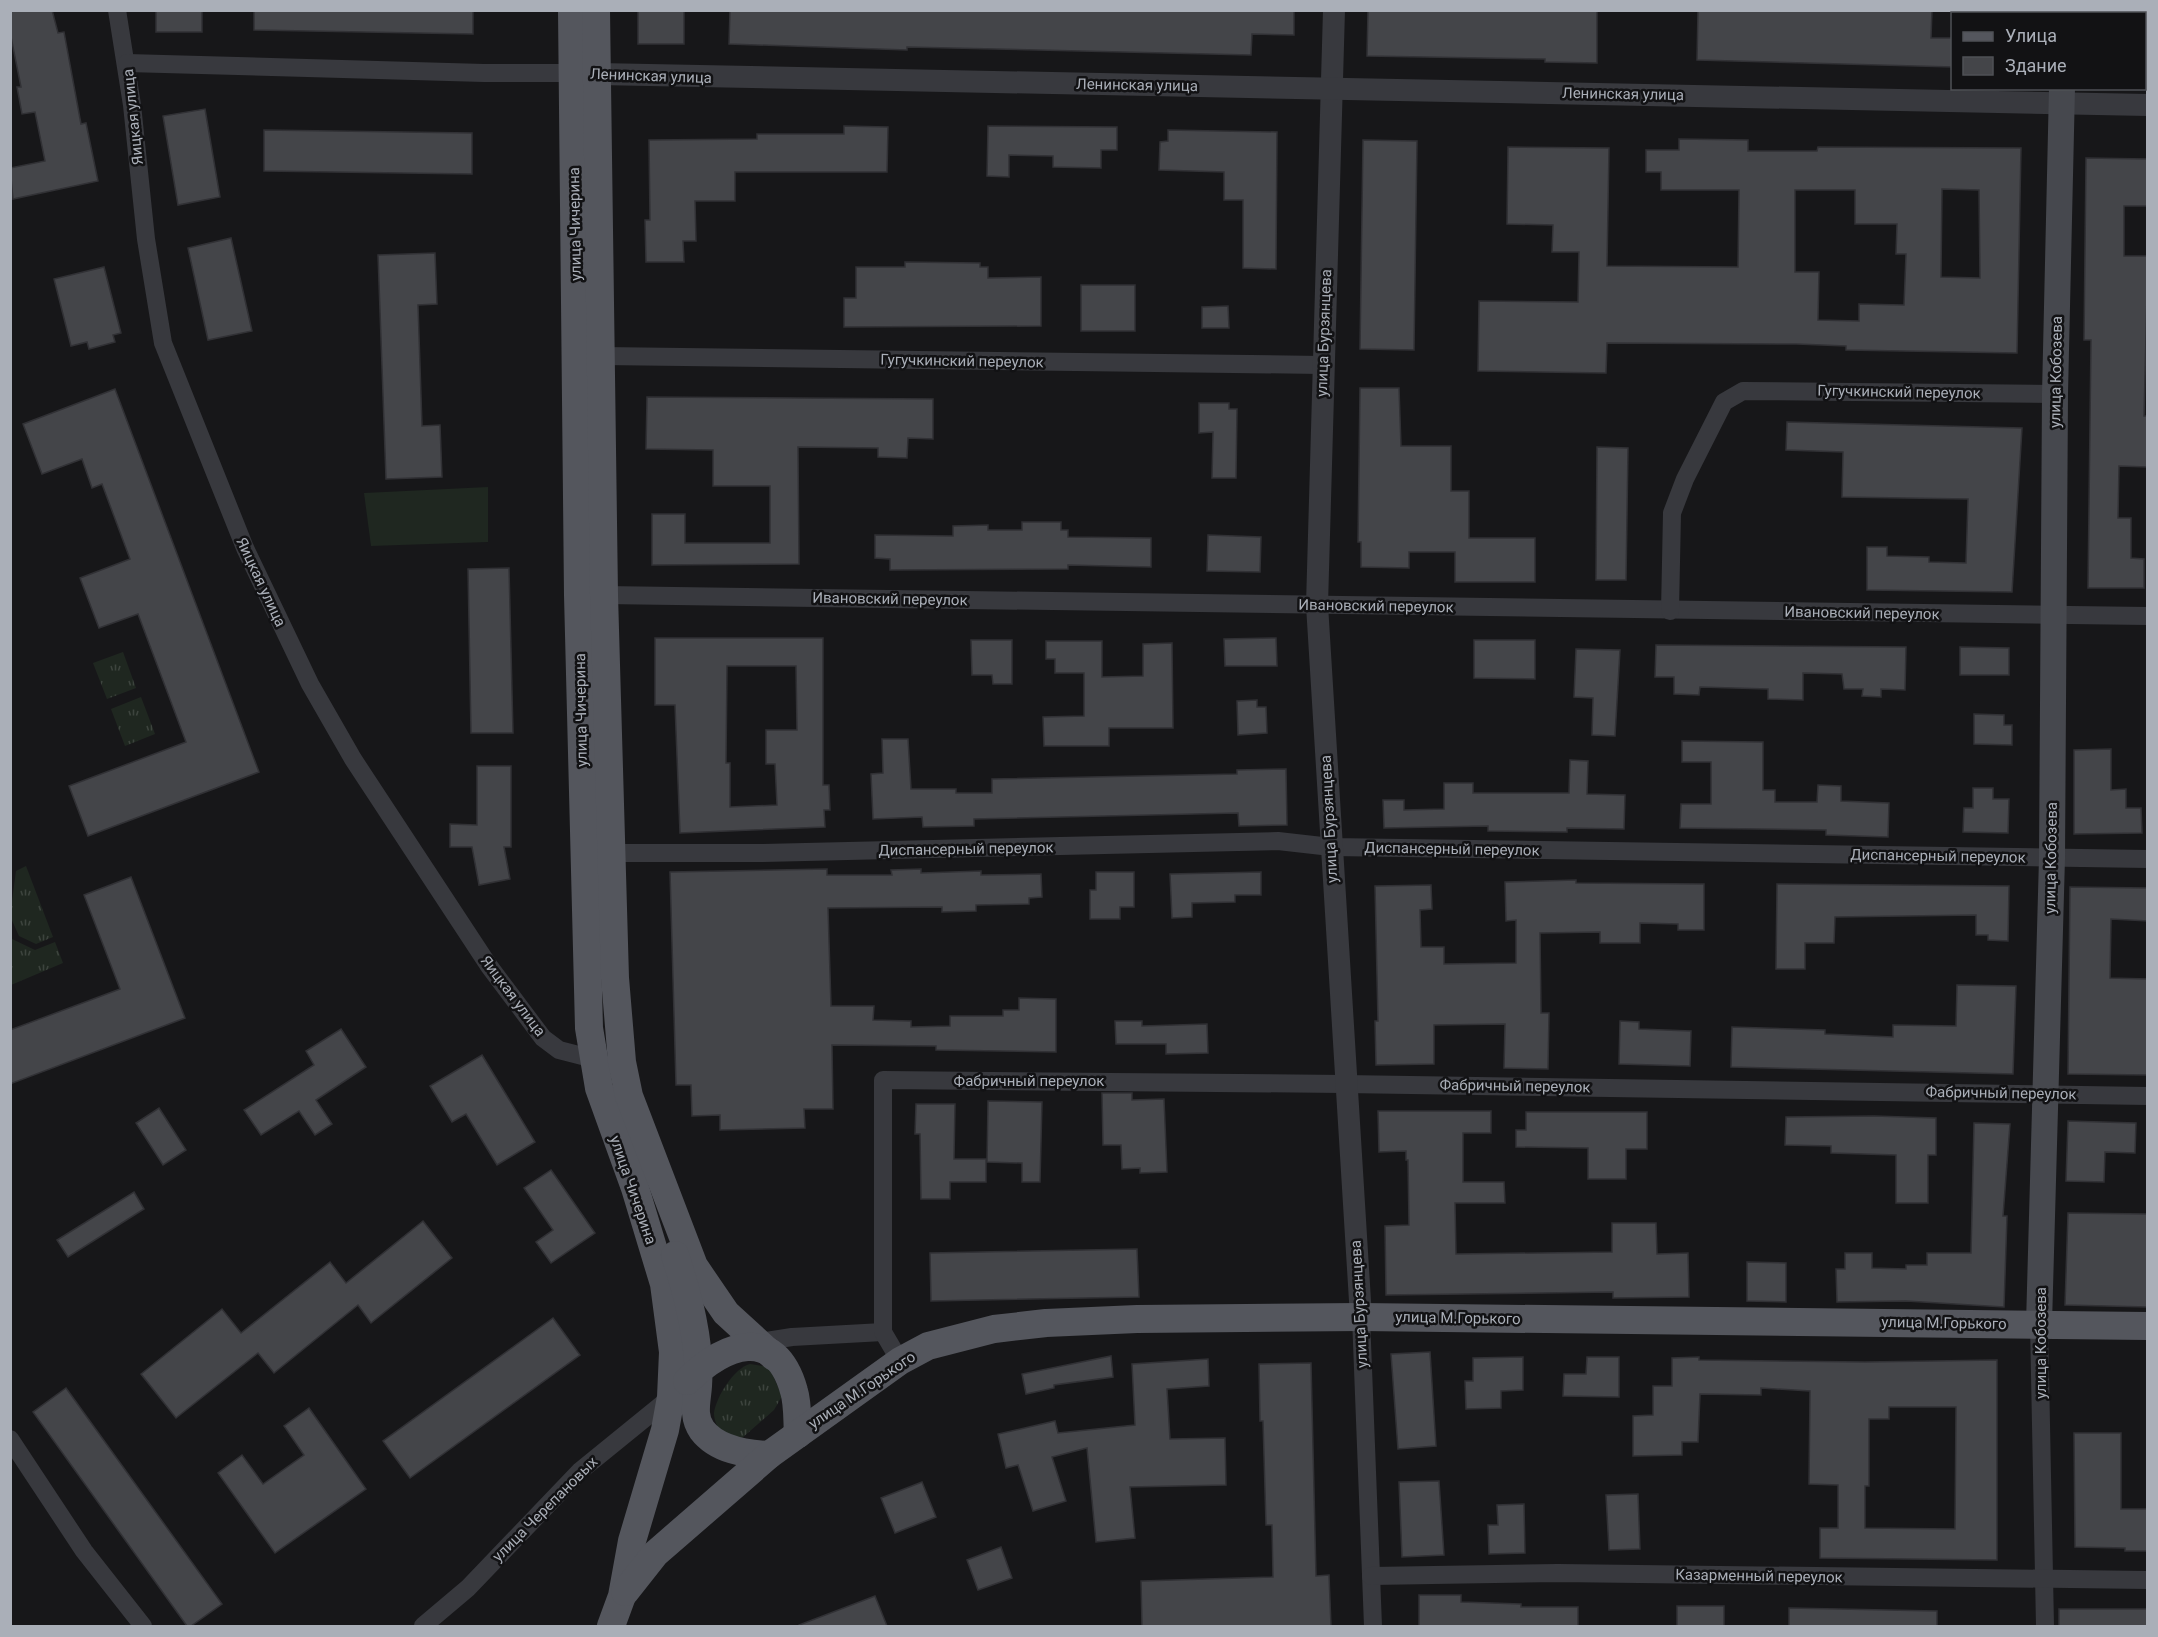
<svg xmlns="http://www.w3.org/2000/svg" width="2158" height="1637" font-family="Roboto,sans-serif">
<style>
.grass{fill:url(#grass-tufts)}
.pitch{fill:#1f2720}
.building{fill:#444549;stroke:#313135;stroke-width:1.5;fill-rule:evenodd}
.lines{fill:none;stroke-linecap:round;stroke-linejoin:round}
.minor{stroke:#38393e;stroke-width:18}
.tertiary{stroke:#38393e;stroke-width:22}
.secondary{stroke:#46484e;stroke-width:26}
.primary{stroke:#54565d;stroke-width:28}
.labels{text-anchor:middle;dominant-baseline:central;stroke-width:5;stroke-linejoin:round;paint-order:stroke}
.street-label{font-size:15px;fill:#aaafb8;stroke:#121214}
</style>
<defs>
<pattern id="grass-tufts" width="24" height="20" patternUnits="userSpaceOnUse" patternTransform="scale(1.5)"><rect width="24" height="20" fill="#1f2720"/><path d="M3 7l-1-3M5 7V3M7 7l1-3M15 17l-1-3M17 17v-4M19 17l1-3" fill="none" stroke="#3d443e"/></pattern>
</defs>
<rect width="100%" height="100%" fill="#171719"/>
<g class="grass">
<path d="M 123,652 L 136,688 L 107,699 L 93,663 Z"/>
<path d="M 141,697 L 155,734 L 125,746 L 111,709 Z"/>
<path d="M 26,866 L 53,937 L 36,944 L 19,936 L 10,916 L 16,871 Z"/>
<path d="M 12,939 L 35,950 L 55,942 L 63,963 L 11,985 Z"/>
<path d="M 750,1364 L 769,1367 L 782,1396 L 774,1410 L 742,1438 L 720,1431 C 717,1426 714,1420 714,1413 C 716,1397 734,1368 750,1364 Z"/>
</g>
<path class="pitch" d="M 488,487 L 488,542 L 371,546 L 364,493 Z"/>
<g class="building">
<path d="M 10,10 L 52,10 L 58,33 L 64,32 L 81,124 L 86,123 L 98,181 L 13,199 L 10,168 L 45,161 L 35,112 L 22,114 L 17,87 L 21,87 L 10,32 Z"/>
<rect x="156" y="10" width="46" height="22"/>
<path d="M 254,10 L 473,10 L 473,34 L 254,30 Z"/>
<rect x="638" y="10" width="46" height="34"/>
<path d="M 730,10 L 1294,10 L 1294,35 L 1252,34 L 1251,55 L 907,47 L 907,50 L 729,44 Z"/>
<path d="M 1368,10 L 1597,10 L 1597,63 L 1545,62 L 1545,59 L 1367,56 Z"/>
<path d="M 1698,10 L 1932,10 L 1931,38 L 1953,38 L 1953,67 L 1697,60 Z"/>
<path d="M 205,109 L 220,197 L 178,205 L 163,116 Z"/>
<path d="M 844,126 L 888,127 L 887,172 L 735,172 L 735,201 L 695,201 L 696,241 L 683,241 L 684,262 L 646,262 L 645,220 L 650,220 L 649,140 L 757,139 L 757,134 L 844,134 Z"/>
<path d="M 988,126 L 1117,127 L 1117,150 L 1101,150 L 1101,168 L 1053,167 L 1053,156 L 1009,155 L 1009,177 L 987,176 Z"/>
<path d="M 264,130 L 472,133 L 472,174 L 264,171 Z"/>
<path d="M 1168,130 L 1277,132 L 1276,269 L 1243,268 L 1243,200 L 1224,200 L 1224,172 L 1159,170 L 1160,142 L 1168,141 Z"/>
<path d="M 1679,139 L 1748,140 L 1748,151 L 1817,151 L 1818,147 L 2021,148 L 2017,353 L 1846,350 L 1846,346 L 1797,344 L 1607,343 L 1606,373 L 1478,371 L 1479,301 L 1578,302 L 1579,252 L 1552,252 L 1553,225 L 1507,224 L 1508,147 L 1609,148 L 1607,266 L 1738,267 L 1739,190 L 1661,190 L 1661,172 L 1646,172 L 1646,150 L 1679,150 ZM 1942,189 L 1979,190 L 1980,278 L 1941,277 ZM 1795,190 L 1855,190 L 1855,224 L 1897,224 L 1896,254 L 1906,254 L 1904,305 L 1859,304 L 1859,321 L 1818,320 L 1819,272 L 1795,272 Z"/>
<path d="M 1363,140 L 1417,141 L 1414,350 L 1360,349 Z"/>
<path d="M 2086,158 L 2148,159 L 2148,206 L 2124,206 L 2124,256 L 2148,256 L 2144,416 L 2148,416 L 2148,467 L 2119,466 L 2118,518 L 2131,518 L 2131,558 L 2144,559 L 2144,588 L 2088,588 L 2091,340 L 2084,340 Z"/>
<path d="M 231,238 L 252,331 L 208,340 L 188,248 Z"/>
<path d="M 435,253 L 437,304 L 418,305 L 422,426 L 440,425 L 442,477 L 386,479 L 378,255 Z"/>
<path d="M 905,262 L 980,263 L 980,267 L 988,267 L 988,278 L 1041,277 L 1041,326 L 844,327 L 844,298 L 856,298 L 856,267 L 905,267 Z"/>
<path d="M 104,267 L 121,333 L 113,335 L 115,342 L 89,349 L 87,342 L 71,346 L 54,279 Z"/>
<rect x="1081" y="285" width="54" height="46"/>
<path d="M 1228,306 L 1229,328 L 1202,328 L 1202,307 Z"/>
<path d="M 1360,388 L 1399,388 L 1401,446 L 1451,446 L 1451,491 L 1469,491 L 1469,538 L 1535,538 L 1535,582 L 1455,582 L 1455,552 L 1409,552 L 1409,568 L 1361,567 L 1361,542 L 1358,542 Z"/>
<path d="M 115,389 L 259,772 L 88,836 L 69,786 L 186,742 L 138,614 L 99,628 L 80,578 L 130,559 L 102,484 L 92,488 L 82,459 L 42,474 L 23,424 Z"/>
<path d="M 647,397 L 933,399 L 933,439 L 908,438 L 907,458 L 878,457 L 878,448 L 798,447 L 799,564 L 652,565 L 652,514 L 685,514 L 685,543 L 770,543 L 770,486 L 713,486 L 713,450 L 646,449 Z"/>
<path d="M 1199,403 L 1229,403 L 1229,409 L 1237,409 L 1236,478 L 1212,478 L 1213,432 L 1199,433 Z"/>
<path d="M 1787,422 L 2022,428 L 2012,592 L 1867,590 L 1867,547 L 1887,547 L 1887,556 L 1929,557 L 1929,562 L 1966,563 L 1968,499 L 1842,497 L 1843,452 L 1786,450 Z"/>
<path d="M 1597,447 L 1628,448 L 1626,580 L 1596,580 Z"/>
<path d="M 1022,522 L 1061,522 L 1061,530 L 1068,530 L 1068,537 L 1151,538 L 1151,567 L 1068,565 L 1068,569 L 890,570 L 890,559 L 875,558 L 875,535 L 953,536 L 953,526 L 988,525 L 988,530 L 1022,530 Z"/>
<path d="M 1208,535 L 1261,537 L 1260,572 L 1207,571 Z"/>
<path d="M 509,568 L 513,733 L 471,733 L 468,569 Z"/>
<path d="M 655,638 L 823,638 L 823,785 L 829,785 L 830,810 L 824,810 L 825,827 L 680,833 L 675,705 L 655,705 ZM 727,666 L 796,666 L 797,730 L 766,730 L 766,764 L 775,764 L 777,805 L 730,807 L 730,763 L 726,763 Z"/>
<path d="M 1276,638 L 1277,666 L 1225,666 L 1224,639 Z"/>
<path d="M 971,640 L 1012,640 L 1012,684 L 993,684 L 992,675 L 972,675 Z"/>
<path d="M 1474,640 L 1535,640 L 1535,679 L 1474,678 Z"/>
<path d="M 1046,641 L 1102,641 L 1102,677 L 1143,676 L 1143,644 L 1172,643 L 1173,728 L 1109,728 L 1109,746 L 1044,746 L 1043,717 L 1084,716 L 1084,673 L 1055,673 L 1055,659 L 1046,659 Z"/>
<path d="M 1656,645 L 1906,647 L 1905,690 L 1881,689 L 1881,697 L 1862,696 L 1863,689 L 1844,689 L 1842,674 L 1803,673 L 1803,700 L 1768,699 L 1768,689 L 1700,687 L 1699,695 L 1674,694 L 1674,677 L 1655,677 Z"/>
<path d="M 1960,647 L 2009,648 L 2009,675 L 1960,675 Z"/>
<path d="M 1576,649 L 1620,650 L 1615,736 L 1592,735 L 1593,698 L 1574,697 Z"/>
<path d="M 1257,700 L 1257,707 L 1266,707 L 1267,733 L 1238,735 L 1237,701 Z"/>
<path d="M 1974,714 L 2004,715 L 2004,725 L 2012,725 L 2012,745 L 1974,744 Z"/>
<path d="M 882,739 L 908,739 L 911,789 L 956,789 L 956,793 L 992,793 L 992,779 L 1237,774 L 1237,770 L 1286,769 L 1287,825 L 1239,826 L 1238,813 L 974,819 L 974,826 L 923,827 L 922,817 L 873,819 L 871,774 L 883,773 Z"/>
<path d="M 1682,741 L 1763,742 L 1763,790 L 1775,790 L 1775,802 L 1817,802 L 1818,785 L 1841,786 L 1841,801 L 1889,803 L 1888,837 L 1826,835 L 1826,830 L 1680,828 L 1681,804 L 1711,804 L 1711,762 L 1682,762 Z"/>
<path d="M 2111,749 L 2111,790 L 2126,789 L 2126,808 L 2141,808 L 2142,833 L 2074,834 L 2074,750 Z"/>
<path d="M 1570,760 L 1588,761 L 1587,794 L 1625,795 L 1624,829 L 1567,828 L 1567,832 L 1488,831 L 1488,826 L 1384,828 L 1383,800 L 1404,800 L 1404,810 L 1444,809 L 1444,783 L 1473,783 L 1473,793 L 1569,793 Z"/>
<path d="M 477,766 L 511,766 L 511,847 L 504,847 L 510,879 L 479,885 L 472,847 L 450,847 L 450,824 L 477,825 Z"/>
<path d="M 1973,788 L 1993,788 L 1993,799 L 2009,799 L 2008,833 L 1963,832 L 1964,808 L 1973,808 Z"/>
<path d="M 827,869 L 827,875 L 892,875 L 891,870 L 921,869 L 921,873 L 981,871 L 981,875 L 1041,874 L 1042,897 L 1029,898 L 1029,904 L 976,905 L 976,911 L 942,912 L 942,907 L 828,908 L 831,1006 L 874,1006 L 873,1020 L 911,1021 L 911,1027 L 950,1026 L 950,1016 L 1003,1016 L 1003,1010 L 1019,1010 L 1019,998 L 1056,999 L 1056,1052 L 936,1050 L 936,1046 L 832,1045 L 833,1109 L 804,1109 L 805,1128 L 720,1130 L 720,1115 L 692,1116 L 691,1085 L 676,1085 L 670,872 Z"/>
<path d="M 1096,872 L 1134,872 L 1134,907 L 1120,907 L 1120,919 L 1090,919 L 1090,890 L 1096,890 Z"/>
<path d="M 1261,872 L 1261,895 L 1235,895 L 1235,902 L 1192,903 L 1192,917 L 1172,918 L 1170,874 Z"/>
<path d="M 131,877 L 185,1018 L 10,1084 L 10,1030 L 120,989 L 84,895 Z"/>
<path d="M 1576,880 L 1576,883 L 1704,884 L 1704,930 L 1678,930 L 1678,924 L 1640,923 L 1640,943 L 1600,943 L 1600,932 L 1540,933 L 1541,1013 L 1549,1013 L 1548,1069 L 1504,1068 L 1505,1024 L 1434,1025 L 1434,1064 L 1376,1065 L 1375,1021 L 1378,1021 L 1375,886 L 1431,885 L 1432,909 L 1420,910 L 1421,947 L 1444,947 L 1444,964 L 1516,963 L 1516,920 L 1506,921 L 1505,882 Z"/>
<path d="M 1777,884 L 2009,886 L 2008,941 L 1988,940 L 1988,935 L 1976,935 L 1976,915 L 1835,917 L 1834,943 L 1805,943 L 1805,969 L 1776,969 Z"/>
<path d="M 2070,887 L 2148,888 L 2148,921 L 2111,919 L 2110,978 L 2148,979 L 2148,1075 L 2068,1074 Z"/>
<path d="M 1957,985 L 2016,986 L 2013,1074 L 1731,1067 L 1732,1027 L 1825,1030 L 1825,1034 L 1893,1037 L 1893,1025 L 1956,1026 Z"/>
<path d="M 1115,1021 L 1142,1021 L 1142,1026 L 1207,1024 L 1208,1053 L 1166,1054 L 1166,1044 L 1116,1044 Z"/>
<path d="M 1620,1021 L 1639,1022 L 1639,1029 L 1691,1031 L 1690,1066 L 1619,1064 Z"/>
<path d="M 341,1029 L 366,1067 L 316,1100 L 332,1124 L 315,1135 L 299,1111 L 261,1135 L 244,1110 L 314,1065 L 306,1051 Z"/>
<path d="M 482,1055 L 535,1142 L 497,1165 L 466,1114 L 452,1122 L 430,1086 Z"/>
<path d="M 1102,1093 L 1132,1093 L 1132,1100 L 1164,1099 L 1167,1172 L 1140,1173 L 1140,1168 L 1122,1169 L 1121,1145 L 1103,1145 Z"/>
<path d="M 988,1101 L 1042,1102 L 1040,1182 L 1022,1182 L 1022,1163 L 987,1162 Z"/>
<path d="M 916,1104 L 955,1104 L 954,1159 L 986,1159 L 986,1182 L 950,1182 L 950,1199 L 921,1199 L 920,1134 L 915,1134 Z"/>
<path d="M 159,1108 L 186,1150 L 163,1165 L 136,1123 Z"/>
<path d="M 1378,1111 L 1491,1111 L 1491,1133 L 1463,1133 L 1463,1182 L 1504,1182 L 1505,1203 L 1455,1203 L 1456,1254 L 1612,1252 L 1612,1223 L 1656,1223 L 1657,1254 L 1688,1253 L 1689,1297 L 1613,1298 L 1613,1292 L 1386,1295 L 1385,1226 L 1409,1225 L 1408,1160 L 1406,1160 L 1406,1151 L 1379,1152 Z"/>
<path d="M 1526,1112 L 1647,1112 L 1647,1149 L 1626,1149 L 1626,1179 L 1588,1179 L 1588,1148 L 1516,1147 L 1516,1130 L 1526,1130 Z"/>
<path d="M 1874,1116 L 1936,1118 L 1936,1155 L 1928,1155 L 1928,1203 L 1896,1203 L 1896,1155 L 1831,1153 L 1831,1146 L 1785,1145 L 1786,1117 Z"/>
<path d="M 2068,1121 L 2136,1123 L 2135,1153 L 2105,1152 L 2104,1182 L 2066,1181 Z"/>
<path d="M 1974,1123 L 2010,1124 L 2003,1216 L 2007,1216 L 2004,1307 L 1906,1301 L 1837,1302 L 1836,1269 L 1845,1269 L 1845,1253 L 1872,1253 L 1872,1268 L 1906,1269 L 1906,1265 L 1927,1265 L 1927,1253 L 1971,1253 Z"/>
<path d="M 551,1170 L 595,1233 L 551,1263 L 536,1242 L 553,1230 L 524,1188 Z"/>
<path d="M 134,1192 L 144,1209 L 68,1257 L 57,1240 Z"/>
<path d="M 2068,1213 L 2148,1214 L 2148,1307 L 2065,1305 Z"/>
<path d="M 423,1221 L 452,1258 L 371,1323 L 358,1305 L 274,1373 L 258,1353 L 176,1418 L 141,1374 L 222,1309 L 241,1333 L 330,1262 L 346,1283 Z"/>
<path d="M 1137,1249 L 1139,1297 L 931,1301 L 930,1253 Z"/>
<path d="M 1747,1262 L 1786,1263 L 1786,1302 L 1747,1301 Z"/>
<path d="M 553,1318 L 580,1355 L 410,1478 L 383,1441 Z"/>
<path d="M 1430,1352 L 1436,1446 L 1398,1449 L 1391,1354 Z"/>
<path d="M 1111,1356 L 1113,1377 L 1054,1385 L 1054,1388 L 1026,1394 L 1022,1374 Z"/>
<path d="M 1523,1357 L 1523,1390 L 1501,1391 L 1501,1408 L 1466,1409 L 1465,1381 L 1473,1381 L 1473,1358 Z"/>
<path d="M 1587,1357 L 1619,1357 L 1619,1397 L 1563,1396 L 1564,1374 L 1586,1374 Z"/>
<path d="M 1699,1357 L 1699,1360 L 1865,1362 L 1997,1360 L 1997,1560 L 1820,1558 L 1820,1528 L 1838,1528 L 1838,1485 L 1809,1484 L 1810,1391 L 1761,1388 L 1761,1395 L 1700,1394 L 1698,1442 L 1682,1442 L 1682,1455 L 1633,1456 L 1633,1416 L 1653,1415 L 1653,1386 L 1672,1386 L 1672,1358 ZM 1889,1407 L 1956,1407 L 1955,1529 L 1865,1528 L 1865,1486 L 1869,1486 L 1869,1419 L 1889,1419 Z"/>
<path d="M 1208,1359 L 1209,1386 L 1167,1389 L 1170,1439 L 1225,1438 L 1226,1485 L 1130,1487 L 1135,1538 L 1096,1542 L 1087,1448 L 1052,1457 L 1066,1501 L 1033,1511 L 1018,1465 L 1006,1468 L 998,1434 L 1055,1421 L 1058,1433 L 1135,1425 L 1132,1364 Z"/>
<path d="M 1311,1363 L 1316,1576 L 1329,1575 L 1331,1626 L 1142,1626 L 1141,1581 L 1273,1577 L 1272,1525 L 1266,1525 L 1263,1421 L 1260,1421 L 1259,1364 Z"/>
<path d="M 66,1388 L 222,1604 L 191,1626 L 187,1626 L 33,1412 Z"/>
<path d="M 309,1408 L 366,1489 L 275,1553 L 218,1473 L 242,1455 L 263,1484 L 304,1455 L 284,1426 Z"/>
<path d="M 2074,1433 L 2121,1433 L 2121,1509 L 2148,1509 L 2148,1551 L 2125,1551 L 2125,1548 L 2075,1547 Z"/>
<path d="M 1439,1481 L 1444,1555 L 1402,1557 L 1399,1482 Z"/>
<path d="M 922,1482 L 936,1517 L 895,1533 L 881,1498 Z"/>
<path d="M 1638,1494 L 1640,1549 L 1609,1550 L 1606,1495 Z"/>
<path d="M 1524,1504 L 1525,1553 L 1489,1554 L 1488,1525 L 1498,1525 L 1497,1505 Z"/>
<path d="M 1001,1547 L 1012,1578 L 978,1590 L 967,1560 Z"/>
<path d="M 1419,1595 L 1461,1595 L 1461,1602 L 1521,1604 L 1521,1607 L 1578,1607 L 1578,1626 L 1419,1626 Z"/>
<path d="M 875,1596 L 887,1626 L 799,1626 L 799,1625 Z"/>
<rect x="1677" y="1606" width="47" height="20"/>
<path d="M 1789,1608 L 1937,1611 L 1937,1626 L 1789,1626 Z"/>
<rect x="2059" y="1609" width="89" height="17"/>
</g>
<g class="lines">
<g class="minor">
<path d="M 117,10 L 132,105 L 146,239 L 163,343 L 245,548 L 310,684 L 353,759 L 489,966 L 543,1038 L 559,1050 L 594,1059"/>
<path d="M 127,63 L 484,73 L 574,73"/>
<path d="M 602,356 L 1322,365"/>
<path d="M 604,595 L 2148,616"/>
<path d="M 1670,611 L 1672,513 L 1685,479 L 1724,402 L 1743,391 L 2055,394"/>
<path d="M 613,853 L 763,853 L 1278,841 L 1331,847 L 2148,859"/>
<path d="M 1361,1317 L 1373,1626"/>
<path d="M 2039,1324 L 2045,1626"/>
<path d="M 753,1343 L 792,1337 L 883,1332"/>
<path d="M 900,1361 L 883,1332 L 883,1080 L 1344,1084 L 2148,1096"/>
<path d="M 10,1439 L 84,1551 L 143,1626"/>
<path d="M 1371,1576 L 1558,1573 L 2148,1580"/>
<path d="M 423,1626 L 468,1588 L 580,1471 L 671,1397"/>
</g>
<g class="tertiary">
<path d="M 1334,10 L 1317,605 L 1361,1317"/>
<path d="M 598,74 L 2148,105"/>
</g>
<g class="secondary">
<path d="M 2063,14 L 2063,10"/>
<path d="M 2039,1324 L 2052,858 L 2055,394 L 2062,88"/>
</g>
<g class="primary">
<path d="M 572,10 L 578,595 L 589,1028 L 599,1088 L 635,1188 L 664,1284 L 673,1352 L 671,1397 L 665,1430 L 632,1541 L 622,1596 L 611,1626"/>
<path d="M 596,10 L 604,595 L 615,978 L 622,1062 L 629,1096 L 694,1266 L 726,1313 L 774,1357"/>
<path d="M 675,1255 C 688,1295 701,1343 698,1386 C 697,1401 692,1416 702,1430 C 717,1450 746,1454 769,1455"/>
<path d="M 687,1381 C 724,1345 775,1323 794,1391 C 798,1404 797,1420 798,1434"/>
<path d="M 625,1592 L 655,1554 L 769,1455 L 900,1361 L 928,1346 L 994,1329 L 1046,1323 L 1137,1319 L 1361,1317 L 2148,1326"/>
</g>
</g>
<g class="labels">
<g class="street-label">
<text transform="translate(651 76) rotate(2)">Ленинская улица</text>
<text transform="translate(1137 85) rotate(1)">Ленинская улица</text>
<text transform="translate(1623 94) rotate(1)">Ленинская улица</text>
<text transform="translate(133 117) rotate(-96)">Яицкая улица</text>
<text transform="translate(575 224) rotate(-91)">улица Чичерина</text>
<text transform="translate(1324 333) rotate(-88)">улица Бурзянцева</text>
<text transform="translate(962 361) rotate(1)">Гугучкинский переулок</text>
<text transform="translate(2056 372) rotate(-89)">улица Кобозева</text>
<text transform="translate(1899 392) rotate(1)">Гугучкинский переулок</text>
<text transform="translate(261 582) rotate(65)">Яицкая улица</text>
<text transform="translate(890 599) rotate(1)">Ивановский переулок</text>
<text transform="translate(1376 606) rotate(1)">Ивановский переулок</text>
<text transform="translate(1862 613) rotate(1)">Ивановский переулок</text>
<text transform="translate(581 710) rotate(-91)">улица Чичерина</text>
<text transform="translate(1329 819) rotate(-93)">улица Бурзянцева</text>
<text transform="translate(966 849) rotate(-1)">Диспансерный переулок</text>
<text transform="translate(1452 849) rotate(1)">Диспансерный переулок</text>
<text transform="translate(1938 856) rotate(1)">Диспансерный переулок</text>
<text transform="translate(2051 858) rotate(-89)">улица Кобозева</text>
<text transform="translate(513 996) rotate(53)">Яицкая улица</text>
<text x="1029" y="1081">Фабричный переулок</text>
<text transform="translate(1515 1086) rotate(1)">Фабричный переулок</text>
<text transform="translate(2001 1093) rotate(1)">Фабричный переулок</text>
<text transform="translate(633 1190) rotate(71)">улица Чичерина</text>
<text transform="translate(1359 1304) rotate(-93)">улица Бурзянцева</text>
<text transform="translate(1458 1318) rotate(1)">улица М.Горького</text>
<text transform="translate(1944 1323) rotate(1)">улица М.Горького</text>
<text transform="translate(2041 1343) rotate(-90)">улица Кобозева</text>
<text transform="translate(862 1390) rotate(-34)">улица М.Горького</text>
<text transform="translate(545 1509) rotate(-45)">улица Черепановых</text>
<text transform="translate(1759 1576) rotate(1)">Казарменный переулок</text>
</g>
</g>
<rect width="2158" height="1637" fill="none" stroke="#aaafb8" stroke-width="24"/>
<rect x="1951" y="12" width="195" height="78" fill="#121214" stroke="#4f5156" stroke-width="1.5"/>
<rect x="1963" y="32" width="30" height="9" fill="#54565d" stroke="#4f5156" stroke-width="1.5"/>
<text x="2005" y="42" font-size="18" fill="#aaafb8">Улица</text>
<rect x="1963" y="57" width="30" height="18" fill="#444549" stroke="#4f5156" stroke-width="1.5"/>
<text x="2005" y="72" font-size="18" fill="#aaafb8">Здание</text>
</svg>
